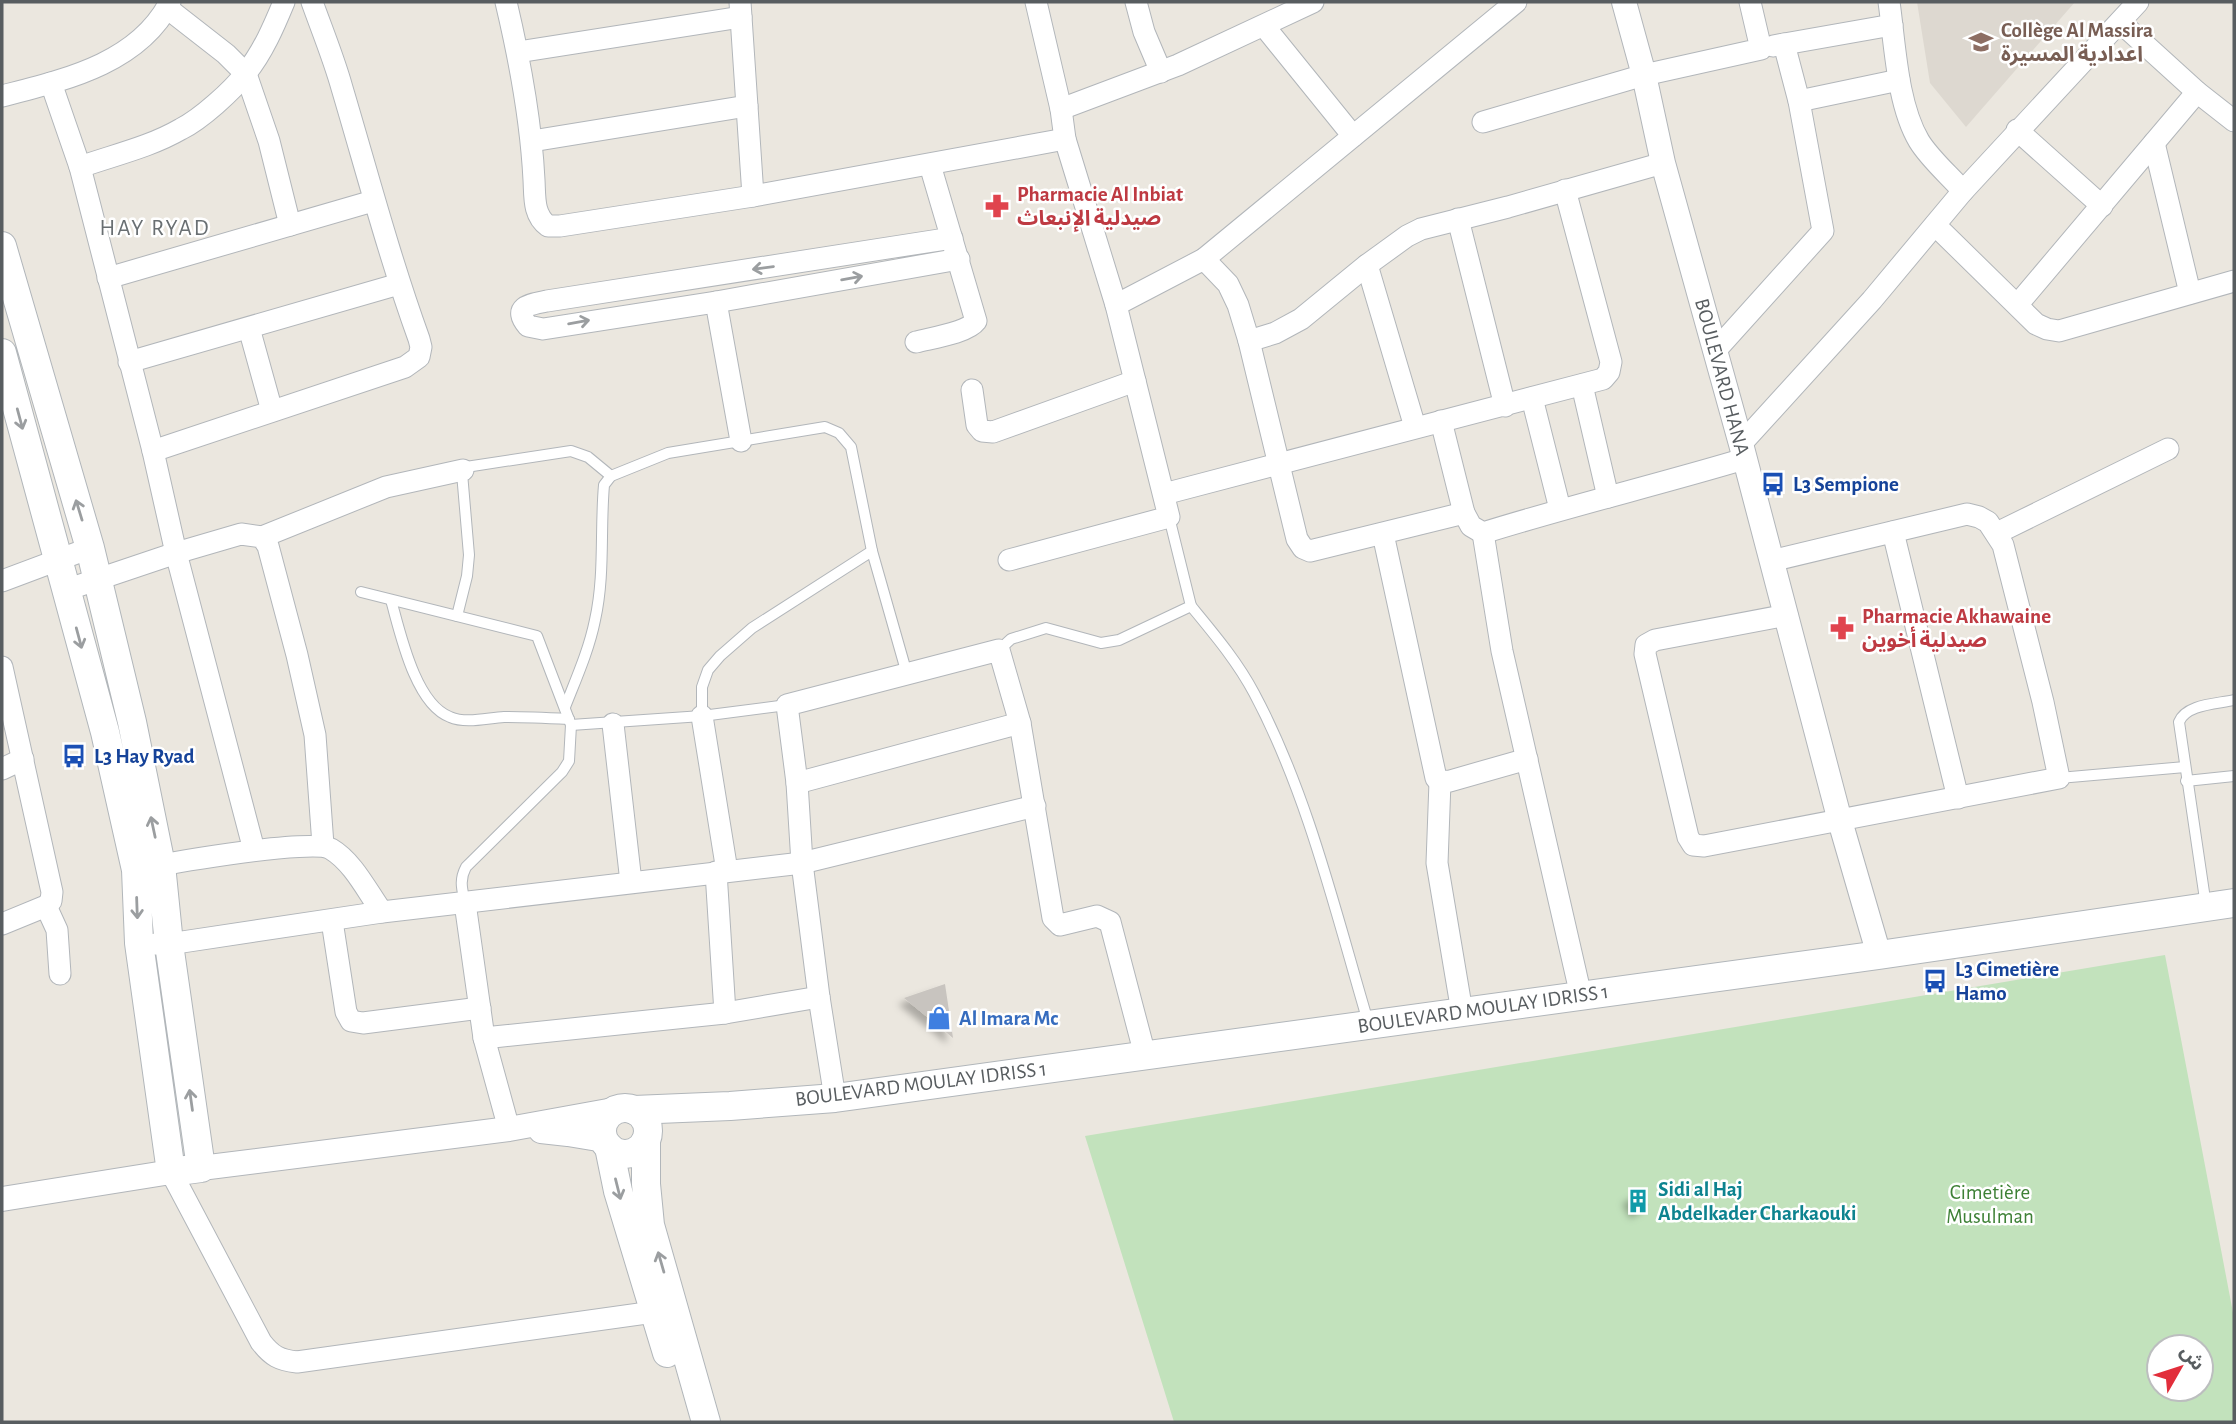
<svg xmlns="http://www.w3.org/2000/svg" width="2236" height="1424" font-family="'Alegreya Sans','Noto Sans Arabic',sans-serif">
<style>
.education{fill:#ddd8d0}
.green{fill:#c2e2bc;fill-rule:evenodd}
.building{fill:#c8c4bf;filter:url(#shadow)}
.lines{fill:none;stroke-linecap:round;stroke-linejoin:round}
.service-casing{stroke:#b2b6ba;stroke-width:12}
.minor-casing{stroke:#b2b6ba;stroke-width:23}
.tertiary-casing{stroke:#b2b6ba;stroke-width:26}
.secondary-casing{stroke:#b1b6ba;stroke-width:30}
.service{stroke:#fff;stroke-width:10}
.minor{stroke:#fff;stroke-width:21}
.tertiary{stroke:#fff;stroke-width:24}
.secondary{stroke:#fff;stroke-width:28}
.oneway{stroke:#9b9ea0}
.labels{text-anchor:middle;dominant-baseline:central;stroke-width:5;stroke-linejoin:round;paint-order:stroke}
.education-label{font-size:21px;font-weight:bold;fill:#785e54;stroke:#fff;text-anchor:start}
.health-label{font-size:21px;font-weight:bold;fill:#be3a42;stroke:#fff;text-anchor:start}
.street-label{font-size:21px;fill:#585d60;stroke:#fff}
.transit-label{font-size:21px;font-weight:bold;fill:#164399;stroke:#fff;text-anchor:start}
.shop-label{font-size:21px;font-weight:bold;fill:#366cbe;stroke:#fff;text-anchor:start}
.culture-label{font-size:21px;font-weight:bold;fill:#0d838f;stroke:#fff;text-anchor:start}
.park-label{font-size:21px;fill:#3e8136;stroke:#fff}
.neighbourhood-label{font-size:23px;letter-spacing:2px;fill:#696f72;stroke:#fff}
</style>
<defs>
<filter id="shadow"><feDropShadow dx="-6" dy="6" stdDeviation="3.5" flood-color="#0004"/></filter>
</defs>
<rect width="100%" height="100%" fill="#ebe7df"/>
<path class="education" d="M 1917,2 L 2075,2 L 1966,127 L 1930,83 Z"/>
<path class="green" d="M 2165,955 L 2234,1318 L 2234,1422 L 1174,1422 L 1085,1136 ZM 2159,1347 L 2201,1347 L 2201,1389 L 2159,1389 Z"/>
<g class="building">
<path d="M 945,984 L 953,1038 L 904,998 Z"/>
<path d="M 1640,1191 L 1649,1205 L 1636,1213 L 1628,1198 Z"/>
</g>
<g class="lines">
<g class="service-casing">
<g id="service">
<path d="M 361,592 L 537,636 L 571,725 L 702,716 L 787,705"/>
<path d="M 391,600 C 400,632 415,704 450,717 C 466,724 487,718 504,717 C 525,717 547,718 569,719"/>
<path d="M 1191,606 C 1214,634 1237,661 1254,693 C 1308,794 1336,914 1369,1025"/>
<path d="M 457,616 L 467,576 L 469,555 L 462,473 L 466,467 L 571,451 L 588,457 L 611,476"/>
<path d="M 999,650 L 1011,639 L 1046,628 L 1101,643 L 1119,640 L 1191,606 L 1169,517"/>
<path d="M 565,707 C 576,679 589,650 595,620 C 605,575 600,530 604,485 L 611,476 L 668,453 L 825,427 L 839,433 L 851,447 L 872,551"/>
<path d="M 702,716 L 702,687 L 708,670 L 720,656 L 752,628 L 872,551 L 907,674"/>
<path d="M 2059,778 L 2185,767"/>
<path d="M 2186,781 L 2234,776"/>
<path d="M 465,903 C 462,889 459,880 466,867 L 562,772 L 569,761 L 571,725"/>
<path d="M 2206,906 L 2179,722 C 2186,704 2217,704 2234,700"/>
</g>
</g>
<g class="minor-casing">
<g id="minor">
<path d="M 506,2 C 520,61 531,120 534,180 C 535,197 533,215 548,226 L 560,226 L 753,196 L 1065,139"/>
<path d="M 740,2 L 753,196"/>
<path d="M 1136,2 L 1144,32 L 1161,72"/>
<path d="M 1889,2 C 1895,44 1897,104 1919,141 C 1930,159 1949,175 1963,191"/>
<path d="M 167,8 L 226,54 L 246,74 L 269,141 L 290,225"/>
<path d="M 2120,22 L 2197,92 L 2234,121"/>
<path d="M 1264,26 L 1353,136"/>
<path d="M 1773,46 L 1892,25"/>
<path d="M 518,52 L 741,17"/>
<path d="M 51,83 L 80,167 L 153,451 L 176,553 L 254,850"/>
<path d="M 2,96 C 64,80 138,64 170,2"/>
<path d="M 1799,101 L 1899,80"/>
<path d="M 1061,109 L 1178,65 L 1313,2"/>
<path d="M 1483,122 L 1644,75 L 1761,49 L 1750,2"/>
<path d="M 2017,130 L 2102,206"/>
<path d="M 532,141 L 747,106"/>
<path d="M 2154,143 L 2190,293"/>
<path d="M 80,167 C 114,155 150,147 181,129 C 201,119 232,91 246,73 C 263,52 274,26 284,2"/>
<path d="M 1458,219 L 1505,406"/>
<path d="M 1935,225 L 2036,324 L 2047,329 L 2059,331 L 2234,281"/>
<path d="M 952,238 L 547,301 C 532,304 511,306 528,326 L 543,329 L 716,302 L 959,259"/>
<path d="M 1204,259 L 1228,284 L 1238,305 L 1249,341 L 1297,539 L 1303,548 L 1310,551 L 1464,513 L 1471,526 L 1483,533 C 1569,506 1657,485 1744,459"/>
<path d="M 1367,265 L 1415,427"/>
<path d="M 108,278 L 373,201"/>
<path d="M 716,302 L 741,441"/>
<path d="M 2018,304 L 2197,92"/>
<path d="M 1116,305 L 1204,259 L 1516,2"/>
<path d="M 249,328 L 272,411"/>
<path d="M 1249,341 L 1275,333 L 1301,319 L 1367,265 L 1407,236 L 1421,229 L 1508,207 L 1663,163"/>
<path d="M 916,342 C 931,338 967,333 976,321 L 930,165"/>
<path d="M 1715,351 L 1823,231 L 1799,101 L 1784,44"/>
<path d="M 129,362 L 399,284"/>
<path d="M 1582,385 L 1608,497"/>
<path d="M 972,390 L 977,425 L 982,431 L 993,432 L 1135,381"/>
<path d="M 1532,398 L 1560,509"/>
<path d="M 1441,421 L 1464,513"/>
<path d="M 1741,444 L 1872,300 L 1963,191 L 2138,2"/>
<path d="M 153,451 L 405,367 L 419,357 L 421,347 L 419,339 C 389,256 367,172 342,88 C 334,59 322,30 312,2"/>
<path d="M 1164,494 L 1603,379 L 1609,372 L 1611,362 L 1565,190"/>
<path d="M 1893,532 L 1958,798"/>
<path d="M 1483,533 L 1502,651 L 1581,996"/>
<path d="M 1997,533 L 2168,449"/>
<path d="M 1383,534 L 1436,778 L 1440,782 L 1450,781 L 1527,759"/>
<path d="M 262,537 L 386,487 L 463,470"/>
<path d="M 1009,560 L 1169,517 L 1116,305 L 1065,139 L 1061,109 L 1036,2"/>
<path d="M 1771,561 L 1967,514 L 1979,517 L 1988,522 L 2003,545 L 2043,702 L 2059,778 L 1704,846 L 1693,845 L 1688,837 L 1645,654 L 1646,645 L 1655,640 L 1787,615"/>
<path d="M 2,581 L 90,548"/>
<path d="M 66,590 L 176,553 L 241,534 L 262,537 L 268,546 L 297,655 L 315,735 L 323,845"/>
<path d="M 2,667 L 52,892 L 51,901 L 46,906 L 2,924"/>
<path d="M 702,716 L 727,871"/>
<path d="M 613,724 L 631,882"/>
<path d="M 2,769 L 23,759"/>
<path d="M 1440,782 L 1437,863 L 1462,1012"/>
<path d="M 797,783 L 1020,723"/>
<path d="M 148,868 C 175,862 313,838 331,849 C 353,862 367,891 382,912"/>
<path d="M 716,872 L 725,1013"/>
<path d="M 465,903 L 484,1038 L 509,1129"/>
<path d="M 46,906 L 57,930 L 60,974"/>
<path d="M 332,921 L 346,1012 L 351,1021 L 363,1023 L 480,1008"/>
<path d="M 155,944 L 169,944 L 382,912 L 802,863 L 1035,806"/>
<path d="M 484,1038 L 725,1013 L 819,997"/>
<path d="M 835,1098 L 819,997 L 802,863 L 797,783 L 787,705 L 999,650 L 1020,723 L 1053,918 L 1060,925 L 1097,916 L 1110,922 L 1145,1055"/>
<path d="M 171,1172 L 261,1342 C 272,1356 279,1360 297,1362 L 668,1310"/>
</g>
</g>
<g class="tertiary-casing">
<g id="tertiary">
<path d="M 1624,2 L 1644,75 L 1663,163 L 1741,444 L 1840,821 L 1879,955"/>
<path d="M 541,1131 L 568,1134 L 604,1140"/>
<path d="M 201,1168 L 509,1129 L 619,1109"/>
<path d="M 2,1199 L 171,1172"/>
</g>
</g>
<g class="secondary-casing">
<g id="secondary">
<path d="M 2,246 L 90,548 L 132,722 L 161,865 L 169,944 L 201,1168 L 171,1172 L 139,943 L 136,870 L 105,732 L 2,353"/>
<circle cx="625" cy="1131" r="23"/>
<path d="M 634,1110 L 730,1106 L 835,1098 L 1879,955 L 2234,903"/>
<path d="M 646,1141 L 646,1184 L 650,1225 L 706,1422"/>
<path d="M 609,1147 L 618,1191 L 667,1353"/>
</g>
</g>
<use href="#service" class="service"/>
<use href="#minor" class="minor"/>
<use href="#tertiary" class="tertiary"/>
<use href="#secondary" class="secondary"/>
</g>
<defs><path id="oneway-shaft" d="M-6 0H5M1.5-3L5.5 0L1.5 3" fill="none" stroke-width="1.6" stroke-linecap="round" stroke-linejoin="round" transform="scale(1.75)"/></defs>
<g class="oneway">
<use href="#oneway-shaft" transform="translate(763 268) rotate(172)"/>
<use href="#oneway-shaft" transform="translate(852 278) rotate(-10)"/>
<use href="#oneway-shaft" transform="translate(579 322) rotate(-10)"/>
<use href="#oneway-shaft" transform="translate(20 419) rotate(75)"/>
<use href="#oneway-shaft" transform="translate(79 510) rotate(-107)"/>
<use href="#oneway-shaft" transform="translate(79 638) rotate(75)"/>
<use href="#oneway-shaft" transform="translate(153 827) rotate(-102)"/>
<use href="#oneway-shaft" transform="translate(137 908) rotate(88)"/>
<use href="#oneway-shaft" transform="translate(191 1100) rotate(-98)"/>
<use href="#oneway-shaft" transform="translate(618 1189) rotate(76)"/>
<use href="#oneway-shaft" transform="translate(661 1262) rotate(-106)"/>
</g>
<defs>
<g id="school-bare" transform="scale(1.89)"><path d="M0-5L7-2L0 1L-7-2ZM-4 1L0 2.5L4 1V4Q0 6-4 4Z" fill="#8d6e63" stroke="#fff" stroke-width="2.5" paint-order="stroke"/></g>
<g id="pharmacy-bare" transform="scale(1.89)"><path d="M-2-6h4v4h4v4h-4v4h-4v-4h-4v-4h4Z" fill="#e0444e" stroke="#fff" stroke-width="2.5" paint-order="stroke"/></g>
<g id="bus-bare" transform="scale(1.89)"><path d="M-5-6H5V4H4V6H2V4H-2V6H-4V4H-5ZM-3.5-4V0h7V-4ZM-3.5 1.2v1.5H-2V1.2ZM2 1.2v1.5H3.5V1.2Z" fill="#1a4fb4" stroke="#fff" stroke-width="2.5" paint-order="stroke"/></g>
<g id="shop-bare" transform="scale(1.89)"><path d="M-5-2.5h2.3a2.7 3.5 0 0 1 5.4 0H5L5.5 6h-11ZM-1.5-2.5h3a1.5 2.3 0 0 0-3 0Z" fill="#3f7fe0" stroke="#fff" stroke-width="2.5" paint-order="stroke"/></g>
<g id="building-bare" transform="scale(1.89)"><path d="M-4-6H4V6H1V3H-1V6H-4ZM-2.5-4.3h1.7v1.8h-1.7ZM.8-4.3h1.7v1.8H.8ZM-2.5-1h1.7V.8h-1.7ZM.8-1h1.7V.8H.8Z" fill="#0f9aa8" stroke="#fff" stroke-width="2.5" paint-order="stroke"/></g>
</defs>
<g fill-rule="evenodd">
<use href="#school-bare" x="1981" y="42"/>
<use href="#pharmacy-bare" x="997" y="206"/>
<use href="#bus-bare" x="1773" y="484"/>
<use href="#pharmacy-bare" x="1842" y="628"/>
<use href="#bus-bare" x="74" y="756"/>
<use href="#bus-bare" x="1935" y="981"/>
<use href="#shop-bare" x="939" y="1018"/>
<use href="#building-bare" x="1638" y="1201"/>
</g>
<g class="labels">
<g class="education-label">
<text x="2001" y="30">Collège Al Massira<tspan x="2001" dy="24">اعدادية المسيرة</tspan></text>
</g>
<g class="health-label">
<text x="1017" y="194">Pharmacie Al Inbiat<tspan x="1017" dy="24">صيدلية الإنبعاث</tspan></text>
<text x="1862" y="616">Pharmacie Akhawaine<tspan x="1862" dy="24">صيدلية أخوين</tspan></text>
</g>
<g class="street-label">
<text transform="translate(1722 377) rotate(75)">BOULEVARD HANA</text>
<text transform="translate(1483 1009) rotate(-8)">BOULEVARD MOULAY IDRISS 1</text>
<text transform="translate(921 1084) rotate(-7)">BOULEVARD MOULAY IDRISS 1</text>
</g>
<g class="transit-label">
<text x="1793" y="484">L3 Sempione</text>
<text x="94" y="756">L3 Hay Ryad</text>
<text x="1955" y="969">L3 Cimetière<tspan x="1955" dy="24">Hamo</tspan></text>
</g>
<g class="shop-label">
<text x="959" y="1018">Al Imara Mc</text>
</g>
<g class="culture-label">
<text x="1658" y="1189">Sidi al Haj<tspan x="1658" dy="24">Abdelkader Charkaouki</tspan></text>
</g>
<g class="park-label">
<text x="1990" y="1192">Cimetière<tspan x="1990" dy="24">Musulman</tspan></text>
</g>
<g class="neighbourhood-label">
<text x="155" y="228">HAY RYAD</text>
</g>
</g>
<rect width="2236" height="1424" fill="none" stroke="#585d60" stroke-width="7"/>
<g transform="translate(2180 1368) rotate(51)"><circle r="33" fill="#ffffff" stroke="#bcbebf" stroke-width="2"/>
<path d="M0-5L12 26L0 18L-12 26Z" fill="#e22e3b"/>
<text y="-10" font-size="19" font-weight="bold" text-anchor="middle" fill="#585d60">ش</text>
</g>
</svg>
